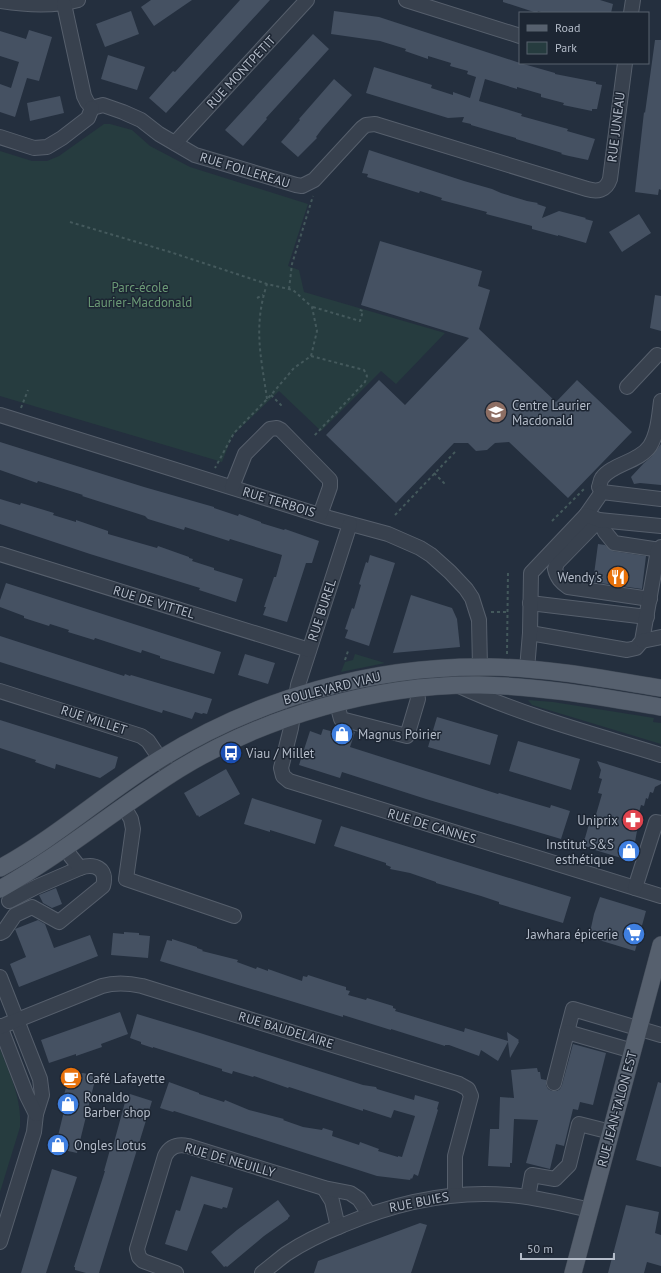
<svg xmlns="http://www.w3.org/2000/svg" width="661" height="1273" font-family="'PT Sans',sans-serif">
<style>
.green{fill:#263c3f}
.building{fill:#455162}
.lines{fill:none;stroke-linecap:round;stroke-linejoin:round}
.minor-casing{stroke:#565f6c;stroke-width:16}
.major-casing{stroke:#414a57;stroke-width:18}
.path{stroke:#44595c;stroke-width:2;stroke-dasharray:3 3;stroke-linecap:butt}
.minor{stroke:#38414e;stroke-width:14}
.major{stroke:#56606e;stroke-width:17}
.labels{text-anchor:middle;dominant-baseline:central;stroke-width:3;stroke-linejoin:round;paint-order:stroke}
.street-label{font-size:13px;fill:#b4bcc9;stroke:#1d2633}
.park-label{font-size:13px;fill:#6b9a76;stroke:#1d2633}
.poi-label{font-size:13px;fill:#b4bcc9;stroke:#1d2633;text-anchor:start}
</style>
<rect width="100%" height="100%" fill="#242f3e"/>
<g class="green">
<path d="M 104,124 L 110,124 L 132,130 L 150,146 L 190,167 L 308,204 L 288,266 L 299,270 L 304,292 L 445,333 L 396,384 L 381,371 L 321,431 L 279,391 L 232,436 L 222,462 L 0,396 L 0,151 L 32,161 L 47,161 L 59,156 Z"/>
<path d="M 355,654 L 385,663 L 341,672 L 345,662 L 353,660 Z"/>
<path d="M 528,700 L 553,702 L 654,718 L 653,722 L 661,723 L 661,744 L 532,705 Z"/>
<path d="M 0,1049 C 10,1075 22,1099 20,1127 L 0,1192 Z"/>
</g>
<g class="building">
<path d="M 151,0 L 192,0 L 154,26 L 141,7 Z"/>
<path d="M 240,0 L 270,0 L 166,113 L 149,98 L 173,71 L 175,72 Z"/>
<path d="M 503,0 L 600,0 L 613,4 L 611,13 L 544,13 L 538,11 L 537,13 L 503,2 Z"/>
<path d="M 131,11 L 139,34 L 105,47 L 96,24 Z"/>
<path d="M 334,11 L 379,17 L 520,63 L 555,73 L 555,74 L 596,82 L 596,84 L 602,85 L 597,109 L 592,109 L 592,111 L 563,105 L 564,103 L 541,97 L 541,94 L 517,87 L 517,89 L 485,79 L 479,101 L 522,114 L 521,116 L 568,129 L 567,131 L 595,139 L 588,160 L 569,156 L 561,154 L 562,153 L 516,139 L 516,138 L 505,135 L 471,125 L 471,124 L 462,122 L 464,117 L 448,118 L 366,93 L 374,67 L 432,85 L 431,88 L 453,95 L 453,92 L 470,98 L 476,77 L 467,74 L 468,71 L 450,66 L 451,63 L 428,56 L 428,59 L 405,51 L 406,49 L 380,41 L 331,34 Z"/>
<path d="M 29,30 L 52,37 L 39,81 L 27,78 L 15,117 L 0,112 L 0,84 L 11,88 L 19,62 L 0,56 L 0,31 L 26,39 Z"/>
<path d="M 313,34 L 329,49 L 266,118 L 267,119 L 243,146 L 225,130 Z"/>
<path d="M 655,40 L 661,40 L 661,190 L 659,189 L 658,195 L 635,192 L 644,112 L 645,113 Z"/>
<path d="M 108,55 L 145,67 L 137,90 L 101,79 Z"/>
<path d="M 334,79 L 352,95 L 322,129 L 316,137 L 317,138 L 298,157 L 281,142 L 300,120 L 299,119 Z"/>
<path d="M 60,96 L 64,113 L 30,121 L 27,103 Z"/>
<path d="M 369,150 L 464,181 L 492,189 L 501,193 L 527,201 L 538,203 L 537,204 L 546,207 L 542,218 L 559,211 L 586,218 L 585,219 L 593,221 L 586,243 L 558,235 L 558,236 L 532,229 L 532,226 L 486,214 L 487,212 L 441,200 L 442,198 L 420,191 L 419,193 L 367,177 L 368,174 L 362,173 Z"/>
<path d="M 639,214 L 651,233 L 622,252 L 609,232 Z"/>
<path d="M 380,241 L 482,271 L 478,286 L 490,290 L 479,329 L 556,402 L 577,380 L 632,432 L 568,498 L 509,442 L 495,443 L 487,450 L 476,451 L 468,443 L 454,443 L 396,503 L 326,435 L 379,380 L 405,405 L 469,338 L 361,305 Z"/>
<path d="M 655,295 L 661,296 L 661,331 L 650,328 Z"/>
<path d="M 0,442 L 144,487 L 214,507 L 214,508 L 238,516 L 239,514 L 261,522 L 261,523 L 284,530 L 285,529 L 319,541 L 312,563 L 306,563 L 287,622 L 263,615 L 266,607 L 264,607 L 274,577 L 276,577 L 282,555 L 230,539 L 229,541 L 185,527 L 184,530 L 148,519 L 145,516 L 82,496 L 83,495 L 38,481 L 37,483 L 0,470 Z"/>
<path d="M 661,444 L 661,485 L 640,483 L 634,484 L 631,477 L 644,463 L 651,457 Z"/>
<path d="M 0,499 L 20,505 L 21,503 L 31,506 L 54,513 L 53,515 L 76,522 L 76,520 L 108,531 L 108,534 L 157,548 L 158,546 L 189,557 L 189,558 L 193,559 L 192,561 L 214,568 L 214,570 L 243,579 L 236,602 L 199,590 L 200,588 L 90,554 L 0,524 Z"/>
<path d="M 598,544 L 605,545 L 613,551 L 646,556 L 642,589 L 593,582 Z"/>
<path d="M 370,555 L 395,563 L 369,646 L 345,638 L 348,630 L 345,629 L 352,608 L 354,609 L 361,585 L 359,584 L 366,562 L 368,563 Z"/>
<path d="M 6,583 L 221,652 L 214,674 L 160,658 L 160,656 L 142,650 L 141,653 L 95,638 L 94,640 L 68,632 L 69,630 L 50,624 L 49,626 L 24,618 L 24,616 L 0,607 L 0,600 Z"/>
<path d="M 411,595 L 452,608 L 457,619 L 460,647 L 393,653 Z"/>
<path d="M 0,636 L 124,676 L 125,674 L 130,676 L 131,675 L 212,699 L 207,714 L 203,713 L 202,714 L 195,712 L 192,719 L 163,710 L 162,713 L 0,662 Z"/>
<path d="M 245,654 L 275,663 L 268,684 L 238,675 Z"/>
<path d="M 437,717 L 498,735 L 490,765 L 428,747 Z"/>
<path d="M 0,720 L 118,757 L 115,768 L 100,778 L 56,764 L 55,769 L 35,762 L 36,760 L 0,748 Z"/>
<path d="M 336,726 L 355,732 L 350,747 L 498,794 L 499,793 L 550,808 L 551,805 L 570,811 L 561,839 L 426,799 L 342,772 L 340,778 L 299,765 L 310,731 L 321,735 L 323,729 L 334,732 Z"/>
<path d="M 518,741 L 580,759 L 571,790 L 509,771 Z"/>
<path d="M 597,761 L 661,781 L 661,784 L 655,787 L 653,793 L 650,792 L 648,799 L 646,798 L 644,806 L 641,805 L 634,830 L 637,831 L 633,853 L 632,858 L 628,860 L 595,850 L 595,848 L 581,846 L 583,840 L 585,838 L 591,817 L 595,818 L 602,794 L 598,793 L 602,779 L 599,778 L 601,770 Z"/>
<path d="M 226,769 L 240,794 L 199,817 L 198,815 L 197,816 L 184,793 Z"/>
<path d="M 252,798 L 322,820 L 315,844 L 270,830 L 270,832 L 244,824 Z"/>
<path d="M 341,826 L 571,897 L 563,923 L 499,904 L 499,902 L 481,896 L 436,883 L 436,882 L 410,873 L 390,869 L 391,867 L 386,865 L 386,863 L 334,846 Z"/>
<path d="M 56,888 L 62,904 L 52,908 L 43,903 L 39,895 Z"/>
<path d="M 600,897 L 646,911 L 635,951 L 589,937 L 594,914 Z"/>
<path d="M 38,920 L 45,924 L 54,948 L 90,935 L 98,956 L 19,987 L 10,964 L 26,957 L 15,929 Z"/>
<path d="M 124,932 L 139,933 L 139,935 L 150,936 L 148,958 L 111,955 L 113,933 L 124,934 Z"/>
<path d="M 172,939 L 197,947 L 197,948 L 203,950 L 202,951 L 238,960 L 237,962 L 256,969 L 257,967 L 268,971 L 268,969 L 302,981 L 303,976 L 307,977 L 308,975 L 336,984 L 346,987 L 346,990 L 350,991 L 348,995 L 366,1000 L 367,998 L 393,1006 L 393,1008 L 396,1009 L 395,1011 L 464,1032 L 465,1028 L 508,1041 L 507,1032 L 519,1040 L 518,1041 L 519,1042 L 510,1058 L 508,1042 L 498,1061 L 481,1050 L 479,1056 L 449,1045 L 445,1045 L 445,1046 L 391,1029 L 391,1030 L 343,1015 L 343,1017 L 160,961 L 167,940 L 172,941 Z"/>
<path d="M 120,1012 L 128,1034 L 101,1044 L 102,1047 L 76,1056 L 76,1054 L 49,1063 L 41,1040 Z"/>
<path d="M 137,1014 L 200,1033 L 363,1085 L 376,1087 L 377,1089 L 414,1100 L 415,1095 L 439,1102 L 437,1109 L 438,1110 L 418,1176 L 414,1174 L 412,1179 L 411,1178 L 410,1180 L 377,1176 L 174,1111 L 173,1112 L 160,1108 L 169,1082 L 199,1093 L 199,1094 L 224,1102 L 225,1100 L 249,1110 L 284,1119 L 283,1120 L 303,1127 L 322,1130 L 323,1128 L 333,1131 L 332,1136 L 359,1145 L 360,1142 L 379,1149 L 378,1151 L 398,1157 L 398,1156 L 402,1157 L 415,1116 L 394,1110 L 391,1118 L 363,1109 L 363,1111 L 289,1087 L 288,1088 L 254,1076 L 253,1077 L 233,1071 L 232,1074 L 222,1071 L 222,1069 L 153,1047 L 153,1048 L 141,1044 L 141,1042 L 130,1038 Z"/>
<path d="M 573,1044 L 606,1053 L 593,1105 L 580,1102 L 578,1110 L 573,1109 L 564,1146 L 556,1144 L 550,1169 L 526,1163 L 538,1120 L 514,1119 L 512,1163 L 510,1163 L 510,1167 L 488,1166 L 490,1129 L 499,1129 L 500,1097 L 514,1098 L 511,1070 L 537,1068 L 538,1072 L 540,1072 L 541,1079 L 546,1080 L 546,1085 L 548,1089 L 552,1091 L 557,1091 L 560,1089 L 562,1085 Z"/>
<path d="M 83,1073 L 96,1076 L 77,1153 L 55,1148 L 64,1111 L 67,1096 L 64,1095 L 69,1076 Z"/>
<path d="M 658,1082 L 661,1083 L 661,1167 L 636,1160 Z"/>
<path d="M 130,1094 L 152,1101 L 99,1273 L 86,1273 L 75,1270 L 75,1267 L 74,1267 L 105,1171 L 104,1171 L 111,1146 L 113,1146 L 127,1095 L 129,1095 Z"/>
<path d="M 52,1169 L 77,1177 L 46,1273 L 21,1273 Z"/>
<path d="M 191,1176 L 233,1188 L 227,1208 L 223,1207 L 222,1209 L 204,1204 L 187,1251 L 165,1244 L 176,1210 L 180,1211 Z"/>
<path d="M 278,1200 L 290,1216 L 288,1218 L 288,1219 L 264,1236 L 227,1267 L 226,1266 L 224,1267 L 211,1252 L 237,1230 Z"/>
<path d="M 626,1205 L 659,1212 L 655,1233 L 661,1235 L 661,1266 L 647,1262 L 644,1273 L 608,1273 Z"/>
<path d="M 420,1223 L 427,1225 L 411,1273 L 314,1273 L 318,1261 Z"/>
</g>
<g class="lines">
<g class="minor-casing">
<g id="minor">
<path d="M 406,0 L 520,36"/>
<path d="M 0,1 C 25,5 53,7 78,0"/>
<path d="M 64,4 L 84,96 L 87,102 L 92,108"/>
<path d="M 631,13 L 633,0"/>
<path d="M 92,108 L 103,105 L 123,112 L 141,120 L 159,134 L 195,155 L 296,185 L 302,186 L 314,180 L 362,128 L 366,125 L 375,124 L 587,189 C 597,192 606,191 610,179 L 625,63"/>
<path d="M 0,137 L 34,148 L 47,147 L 62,138 L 88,118 L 92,108"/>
<path d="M 175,143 L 307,0"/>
<path d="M 627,387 L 657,355"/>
<path d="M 0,415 L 329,518 L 388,534 L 420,548 L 431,555 L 450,572 L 466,589 L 472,598 L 479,620 L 480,667"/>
<path d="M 232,487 L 245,454 L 270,429 L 277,428 L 281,430 L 330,480 L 330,487 L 320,515"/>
<path d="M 602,492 L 599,487 C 600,485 600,481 602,478 C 612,464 639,462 650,446 C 658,433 659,416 661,401"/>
<path d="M 586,515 L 602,492 L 661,499"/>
<path d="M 350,524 L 298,685 L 291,728 L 281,768 L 283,776 L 289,781 L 661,896"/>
<path d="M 0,554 L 309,650"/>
<path d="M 650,599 L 568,587 C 561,582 557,578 555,569 L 557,563 L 599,520 L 605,532 L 614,543 L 661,550"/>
<path d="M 530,603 L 647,617"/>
<path d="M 530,633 L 627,650 L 636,648 L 642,641 L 658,550 L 661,547"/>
<path d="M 642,641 L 661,637"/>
<path d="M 527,669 L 530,633 L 531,573 L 586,515 L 599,520 L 661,526"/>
<path d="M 459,686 C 524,716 593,734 661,755"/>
<path d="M 0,691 L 141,736 L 148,741 L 171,775"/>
<path d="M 337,704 L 341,719 L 407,736 L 418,699 L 416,689"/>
<path d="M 124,807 L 131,819 L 133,829 L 126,879 L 234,916"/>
<path d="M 635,888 L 656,822 L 661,823"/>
<path d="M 9,901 L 36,887 L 80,868"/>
<path d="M 0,933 L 4,931 L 15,915 L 32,907 L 59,922 L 103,886 C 108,868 94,863 80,868 L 65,849"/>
<path d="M 0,977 L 40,1079 L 42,1095 L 36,1114 L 34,1132 L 0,1242"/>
<path d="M 0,1026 L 27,1096 L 36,1114"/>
<path d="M 0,1027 L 102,986 C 116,982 128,983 142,986 L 459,1084 L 468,1089 L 471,1096 L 455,1156 L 455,1195"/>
<path d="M 567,1032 L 573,1009 L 661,1035"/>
<path d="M 554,1083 L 567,1032 L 633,1051"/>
<path d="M 324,1188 L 332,1201 L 338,1227"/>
<path d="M 528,1197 L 532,1175 L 555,1179 L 569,1165 L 579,1124 L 611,1132"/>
<path d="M 176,1273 L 143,1261 L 139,1257 L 137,1249 L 165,1156 C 170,1146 178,1144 188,1146 L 324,1188 L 350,1193 L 359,1199 L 369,1214"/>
<path d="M 262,1273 C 270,1267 278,1260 286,1254 C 304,1242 323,1233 343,1225 C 397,1202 451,1190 509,1195 C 537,1197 563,1204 590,1210"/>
</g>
</g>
<g class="major-casing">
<g id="major">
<path d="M 0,868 C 57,837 105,793 160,759 C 258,698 374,665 490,667 C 548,668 605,679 661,688"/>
<path d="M 0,889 C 63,854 118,807 179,769 C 266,716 377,684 479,685 C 540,686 601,697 661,707"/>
<path d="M 573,1273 L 661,945"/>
</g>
</g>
<g class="path">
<path d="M 70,222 L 170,252 L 267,284 L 293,290 L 312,307 L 317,331 L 311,356 L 294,368 L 271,395 L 234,433 L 215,468"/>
<path d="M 289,289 L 292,264 L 313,196"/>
<path d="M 257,298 L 263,295"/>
<path d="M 313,307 L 360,321 L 363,311 L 357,309"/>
<path d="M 311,356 L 364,370 L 367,376 L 365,382 L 314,436"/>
<path d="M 271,395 L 282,406"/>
<path d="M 267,399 C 261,356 253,327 267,284"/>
<path d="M 21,408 L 28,390"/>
<path d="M 434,473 L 445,484"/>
<path d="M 395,515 L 455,452"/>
<path d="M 552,521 L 586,487"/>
<path d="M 491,612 L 507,612"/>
<path d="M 507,654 L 508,571"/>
<path d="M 345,660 L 348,651"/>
</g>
<use href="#minor" class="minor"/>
<use href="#major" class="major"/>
</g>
<defs>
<g id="school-disc" transform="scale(1.15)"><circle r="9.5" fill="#8d6e63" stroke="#1d2633"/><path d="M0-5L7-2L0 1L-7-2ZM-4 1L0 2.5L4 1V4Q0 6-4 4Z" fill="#fff"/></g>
<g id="restaurant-disc" transform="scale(1.15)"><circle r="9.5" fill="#e8710a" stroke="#1d2633"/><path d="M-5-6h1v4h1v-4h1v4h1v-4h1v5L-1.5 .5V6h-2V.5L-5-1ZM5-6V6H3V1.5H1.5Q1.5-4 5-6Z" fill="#fff"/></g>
<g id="shop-disc" transform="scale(1.15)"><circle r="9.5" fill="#3f7fe0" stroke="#1d2633"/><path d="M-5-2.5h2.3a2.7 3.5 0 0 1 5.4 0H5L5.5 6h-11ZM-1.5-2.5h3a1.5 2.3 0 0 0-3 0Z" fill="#fff"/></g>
<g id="bus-disc" transform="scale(1.15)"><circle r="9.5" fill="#1a4fb4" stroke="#1d2633"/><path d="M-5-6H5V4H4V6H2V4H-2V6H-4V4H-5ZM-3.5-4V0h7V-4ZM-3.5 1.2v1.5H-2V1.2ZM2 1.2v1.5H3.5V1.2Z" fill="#fff"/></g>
<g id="pharmacy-disc" transform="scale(1.15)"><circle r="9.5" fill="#e0444e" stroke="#1d2633"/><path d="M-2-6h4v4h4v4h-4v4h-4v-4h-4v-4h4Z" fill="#fff"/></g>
<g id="supermarket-disc" transform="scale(1.15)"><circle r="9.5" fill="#3f7fe0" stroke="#1d2633"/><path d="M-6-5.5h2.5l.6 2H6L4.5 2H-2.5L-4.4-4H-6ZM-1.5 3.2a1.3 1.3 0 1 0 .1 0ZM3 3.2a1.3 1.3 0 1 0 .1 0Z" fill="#fff"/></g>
<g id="cafe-disc" transform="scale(1.15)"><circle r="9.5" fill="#e8710a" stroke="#1d2633"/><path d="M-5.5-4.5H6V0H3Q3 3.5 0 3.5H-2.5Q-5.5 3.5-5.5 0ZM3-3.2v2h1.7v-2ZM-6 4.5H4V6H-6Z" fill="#fff"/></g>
</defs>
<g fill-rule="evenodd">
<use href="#school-disc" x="496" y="412"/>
<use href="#restaurant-disc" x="618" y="577"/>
<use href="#shop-disc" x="342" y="734"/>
<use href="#bus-disc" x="231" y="753"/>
<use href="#pharmacy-disc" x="633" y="820"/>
<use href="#shop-disc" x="629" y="851"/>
<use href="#supermarket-disc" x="634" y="934"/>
<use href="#cafe-disc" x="71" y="1078"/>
<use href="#shop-disc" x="68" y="1104"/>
<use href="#shop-disc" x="58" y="1145"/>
</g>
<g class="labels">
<g class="street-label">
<text transform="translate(241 72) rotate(-47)">RUE MONTPETIT</text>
<text transform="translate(616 127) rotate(-83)">RUE JUNEAU</text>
<text transform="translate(245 170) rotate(17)">RUE FOLLEREAU</text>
<text transform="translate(279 502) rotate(17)">RUE TERBOIS</text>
<text transform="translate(154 602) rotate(17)">RUE DE VITTEL</text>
<text transform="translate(322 610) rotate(-72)">RUE BUREL</text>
<text transform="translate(332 688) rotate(-14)">BOULEVARD VIAU</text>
<text transform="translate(94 720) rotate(18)">RUE MILLET</text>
<text transform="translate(432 826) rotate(17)">RUE DE CANNES</text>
<text transform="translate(286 1030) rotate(17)">RUE BAUDELAIRE</text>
<text transform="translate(617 1109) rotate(-75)">RUE JEAN-TALON EST</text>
<text transform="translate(230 1160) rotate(16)">RUE DE NEUILLY</text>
<text transform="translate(419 1202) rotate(-11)">RUE BUIES</text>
</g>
<g class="park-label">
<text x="140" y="287">Parc-école<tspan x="140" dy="15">Laurier-Macdonald</tspan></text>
</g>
<g class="poi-label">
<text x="512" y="405">Centre Laurier<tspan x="512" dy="15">Macdonald</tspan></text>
<text x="602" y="577" text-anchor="end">Wendy's</text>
<text x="358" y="734">Magnus Poirier</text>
<text x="246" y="753">Viau / Millet</text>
<text x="618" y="820" text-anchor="end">Uniprix</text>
<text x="614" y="844" text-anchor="end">Institut S&amp;S<tspan x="614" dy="15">esthétique</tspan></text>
<text x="618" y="934" text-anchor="end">Jawhara épicerie</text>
<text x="86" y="1078">Café Lafayette</text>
<text x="84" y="1097">Ronaldo<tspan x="84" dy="15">Barber shop</tspan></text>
<text x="74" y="1145">Ongles Lotus</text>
</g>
</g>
<rect x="519" y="12" width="130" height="52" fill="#1d2633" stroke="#59626f"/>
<rect x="527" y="25" width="20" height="6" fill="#56606e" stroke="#59626f"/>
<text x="555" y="32" font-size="12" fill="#b4bcc9">Road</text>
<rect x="527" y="42" width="20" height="12" fill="#263c3f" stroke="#59626f"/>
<text x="555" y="52" font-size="12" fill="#b4bcc9">Park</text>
<path d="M521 1253v6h93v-6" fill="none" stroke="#b4bcc9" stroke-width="2"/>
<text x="527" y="1253" font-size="12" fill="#b4bcc9" stroke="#1d2633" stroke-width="3" paint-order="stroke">50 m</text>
</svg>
